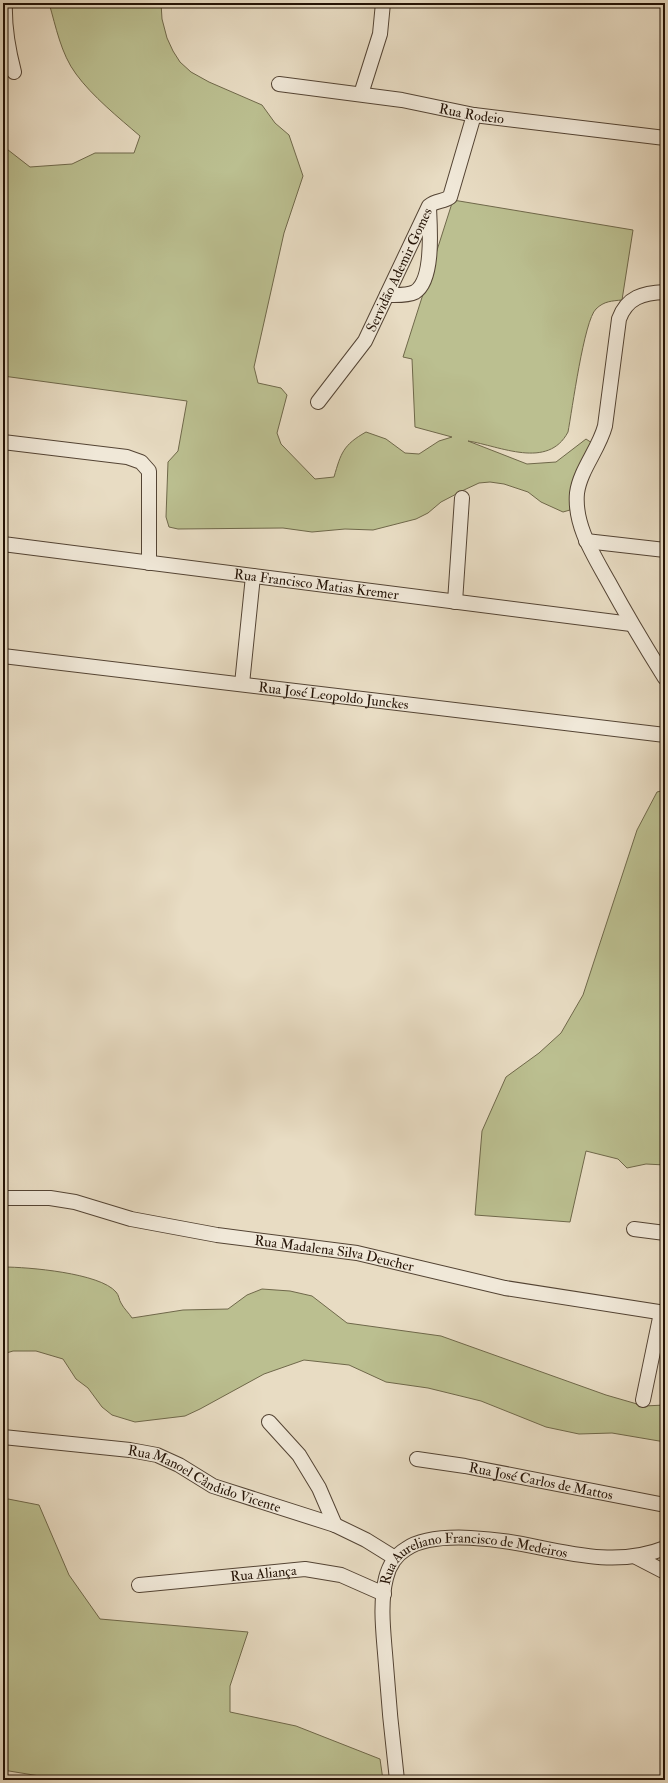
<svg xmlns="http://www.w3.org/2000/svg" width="668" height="1783" font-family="'IM FELL Double Pica',serif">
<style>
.green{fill:#bbbf90;stroke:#6f684a}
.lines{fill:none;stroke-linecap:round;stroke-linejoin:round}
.minor-casing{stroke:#544434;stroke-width:16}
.minor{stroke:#f0e8d8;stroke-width:14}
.labels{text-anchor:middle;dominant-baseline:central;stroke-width:3;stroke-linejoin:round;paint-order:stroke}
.street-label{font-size:14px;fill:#231205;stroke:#f0e8d8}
</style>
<rect width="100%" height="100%" fill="#e8dcc3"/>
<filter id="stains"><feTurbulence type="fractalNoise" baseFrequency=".005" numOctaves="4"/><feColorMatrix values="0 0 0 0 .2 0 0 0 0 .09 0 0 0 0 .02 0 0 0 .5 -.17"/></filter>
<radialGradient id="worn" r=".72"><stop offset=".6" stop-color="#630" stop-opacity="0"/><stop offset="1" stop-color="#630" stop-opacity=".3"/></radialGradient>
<g class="green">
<path d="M 49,3 L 161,3 L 162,19 L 167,38 L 173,51 L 180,62 L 191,72 L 209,82 L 262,105 L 275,123 L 289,135 L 303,176 L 284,233 L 254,367 L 258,383 L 281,388 L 287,395 L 277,433 L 281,444 L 315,479 L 334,477 C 341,453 343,445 366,432 L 386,439 L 405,453 L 419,454 L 439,441 L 452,437 L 415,427 L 412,359 L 403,357 L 453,200 L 633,230 L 622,300 C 612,301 604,301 596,309 C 584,320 572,411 568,432 C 548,470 500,446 468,441 L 527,464 L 556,462 L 586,439 L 592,443 L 570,497 L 570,510 L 563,512 L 541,502 L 528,492 L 504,484 L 490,482 L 479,483 L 464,490 L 441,502 L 428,513 L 416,519 L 373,530 L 345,529 L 312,532 L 283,528 L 178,529 L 169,527 L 166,517 L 168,462 L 178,451 L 187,401 L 3,376 L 3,146 L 30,167 L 72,164 L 95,153 L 134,153 L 140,136 C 119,118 92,96 76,74 C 61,54 56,27 49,3 Z"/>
<path d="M 665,790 L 665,1165 L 646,1164 L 627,1168 L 618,1159 L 586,1151 L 570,1222 L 475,1215 L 482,1131 L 506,1077 L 539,1053 L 561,1033 L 583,995 L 637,830 L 657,792 Z"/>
<path d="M 3,1267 C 28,1267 100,1273 116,1292 C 119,1295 119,1300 121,1303 C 124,1309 129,1313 132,1318 L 183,1310 L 228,1309 L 247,1295 L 262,1289 L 290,1291 L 312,1296 L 347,1323 L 441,1336 L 606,1395 L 644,1406 L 665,1405 L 665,1442 L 612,1433 L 579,1434 L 546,1427 L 481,1401 L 428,1388 L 386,1382 L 349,1365 L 304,1360 L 264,1374 L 200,1409 L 185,1416 L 135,1422 L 112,1415 L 102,1407 L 88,1388 L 76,1379 L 63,1359 L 36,1351 L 13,1351 L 3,1354 Z"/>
<path d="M 3,1498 L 39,1505 L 69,1575 L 100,1619 L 248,1632 L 230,1686 L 230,1712 L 296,1726 L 380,1759 L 383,1780 L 64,1780 L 3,1770 Z"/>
</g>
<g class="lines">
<g class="minor-casing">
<g id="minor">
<path d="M 5,3 C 4,27 8,49 14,72"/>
<path id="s1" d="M 279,84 L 402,100 L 474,115 L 665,138"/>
<path d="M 361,94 L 380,34 L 383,3"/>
<path d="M 665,292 C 643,293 627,297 619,319 L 605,426 C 599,449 580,470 577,493 C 574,525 593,554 608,581 C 626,614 645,646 665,678"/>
<path d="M 387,295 C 395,295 407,296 415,292 C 434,280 430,228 429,208"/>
<path id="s2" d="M 318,402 L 365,341 L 429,206 C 436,200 443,202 450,197 L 474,115"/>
<path d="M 3,442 L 127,457 L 141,462 L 149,471 L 149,563"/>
<path d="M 586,541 L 665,550"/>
<path id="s3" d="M 3,544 L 631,624"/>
<path d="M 455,602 L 462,498"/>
<path id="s4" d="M 3,656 L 665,735"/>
<path d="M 242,684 L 253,576"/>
<path id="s5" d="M 3,1198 L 50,1198 L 75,1202 L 131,1219 L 217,1235 L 357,1253 L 505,1288 L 665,1313"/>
<path d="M 634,1229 L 665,1233"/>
<path d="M 643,1400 L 661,1313"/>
<path d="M 269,1422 L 299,1455 L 319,1488 L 335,1525"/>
<path id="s6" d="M 3,1437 L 130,1450 L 157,1455 L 179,1465 L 213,1486 L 335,1525 L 366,1540 L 395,1558"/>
<path id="s7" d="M 417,1459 L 465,1466 L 665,1505"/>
<path d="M 636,1557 L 665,1572"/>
<path id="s8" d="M 139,1585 L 305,1569 L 341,1575 L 384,1594"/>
<path id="s9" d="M 397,1780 C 392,1738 388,1696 385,1653 C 383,1629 380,1602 386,1578 C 389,1566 396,1555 406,1549 C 435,1529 505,1540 537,1547 C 580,1556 623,1565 665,1548"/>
</g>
</g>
<use href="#minor" class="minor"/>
</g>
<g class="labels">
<g class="street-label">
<text stroke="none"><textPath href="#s1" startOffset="195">Rua Rodeio</textPath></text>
<text stroke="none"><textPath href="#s2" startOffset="156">Servidão Ademir Gomes</textPath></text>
<text stroke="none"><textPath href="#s3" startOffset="316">Rua Francisco Matias Kremer</textPath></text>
<text stroke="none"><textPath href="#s4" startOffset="333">Rua José Leopoldo Junckes</textPath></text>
<text stroke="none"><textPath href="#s5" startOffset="337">Rua Madalena Silva Deucher</textPath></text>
<text stroke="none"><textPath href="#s6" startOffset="208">Rua Manoel Cândido Vicente</textPath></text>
<text stroke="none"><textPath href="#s7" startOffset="126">Rua José Carlos de Mattos</textPath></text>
<text stroke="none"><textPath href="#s8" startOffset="125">Rua Aliança</textPath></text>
<text stroke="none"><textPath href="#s9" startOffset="300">Rua Aureliano Francisco de Medeiros</textPath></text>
</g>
</g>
<rect width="668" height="1783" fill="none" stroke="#e8dcc3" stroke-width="16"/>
<rect x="4" y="4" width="660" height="1775" fill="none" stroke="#231205" stroke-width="2"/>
<rect x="8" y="8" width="652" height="1767" fill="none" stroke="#231205"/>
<rect width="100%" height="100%" filter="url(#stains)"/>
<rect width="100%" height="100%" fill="url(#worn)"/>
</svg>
